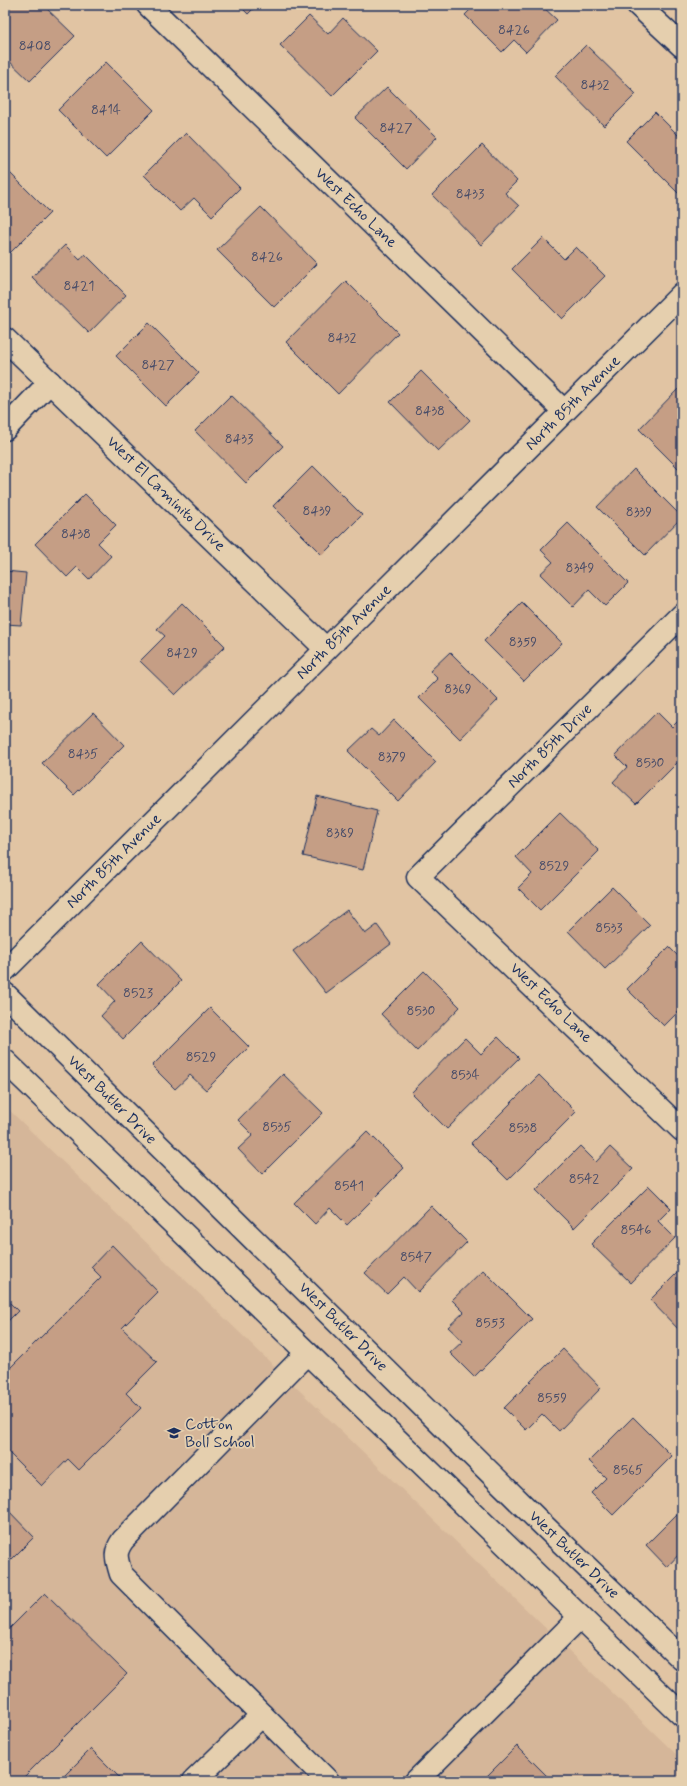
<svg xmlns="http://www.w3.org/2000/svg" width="687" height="1786" font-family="Mynerve,sans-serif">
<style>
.built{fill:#d5b699}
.building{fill:#c59e85;stroke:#1b2f5e}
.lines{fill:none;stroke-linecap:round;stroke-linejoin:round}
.minor-casing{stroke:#1b2f5e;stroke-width:25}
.minor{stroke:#e5cfae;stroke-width:22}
.labels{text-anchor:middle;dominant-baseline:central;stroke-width:3.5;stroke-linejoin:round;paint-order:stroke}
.number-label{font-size:14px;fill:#464b68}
.street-label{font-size:16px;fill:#1b2f5e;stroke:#e5cfae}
.poi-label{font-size:16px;fill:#1b2f5e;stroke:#e5cfae;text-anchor:start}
</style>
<rect width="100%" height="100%" fill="#e1c4a3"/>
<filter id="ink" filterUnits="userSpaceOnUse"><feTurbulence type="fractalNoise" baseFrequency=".025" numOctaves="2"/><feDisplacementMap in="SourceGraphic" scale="8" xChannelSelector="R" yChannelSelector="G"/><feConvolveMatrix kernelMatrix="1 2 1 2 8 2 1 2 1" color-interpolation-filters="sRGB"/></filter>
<g filter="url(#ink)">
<path class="built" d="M 5,1106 L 682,1760 L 682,1781 L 5,1781 Z"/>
<g class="building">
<path d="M 7,5 L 43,5 L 75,36 L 30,81 L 5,57 L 5,7 Z"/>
<path d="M 239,5 L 257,5 L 248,14 Z"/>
<path d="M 475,5 L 541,5 L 557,20 L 526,52 L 514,40 L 502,52 L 465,15 Z"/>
<path d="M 309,16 L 328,34 L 343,18 L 377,51 L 332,96 L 280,45 Z"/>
<path d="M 586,45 L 636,94 L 604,126 L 555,76 Z"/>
<path d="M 106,62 L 154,110 L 106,158 L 58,110 Z"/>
<path d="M 387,87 L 437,137 L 406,169 L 355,118 Z"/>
<path d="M 655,112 L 682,139 L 682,197 L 626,141 Z"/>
<path d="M 186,133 L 240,188 L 212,216 L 194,198 L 180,211 L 144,175 Z"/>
<path d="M 482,145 L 517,181 L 505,193 L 519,206 L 481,245 L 432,195 Z"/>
<path d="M 5,168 L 50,213 L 10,253 L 5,248 Z"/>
<path d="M 261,207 L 317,264 L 274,307 L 217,250 Z"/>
<path d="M 543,238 L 564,259 L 576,247 L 605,276 L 562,319 L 512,269 Z"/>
<path d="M 65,245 L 80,260 L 85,254 L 126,295 L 89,333 L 32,277 Z"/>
<path d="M 346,281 L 398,333 L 338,394 L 286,342 Z"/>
<path d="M 149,323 L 199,373 L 166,406 L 116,356 Z"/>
<path d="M 421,371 L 470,420 L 438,451 L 390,402 Z"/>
<path d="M 678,389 L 682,393 L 682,472 L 639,429 Z"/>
<path d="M 231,395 L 283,446 L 246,483 L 195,431 Z"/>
<path d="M 313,466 L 362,515 L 322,555 L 273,506 Z"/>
<path d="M 634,469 L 682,517 L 645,555 L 597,507 Z"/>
<path d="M 85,494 L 116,525 L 98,543 L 111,556 L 89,579 L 77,567 L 67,577 L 35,544 Z"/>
<path d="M 568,523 L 628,583 L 605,606 L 589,590 L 573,607 L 540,574 L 553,562 L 541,550 Z"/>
<path d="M 5,571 L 26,573 L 21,625 L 5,624 Z"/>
<path d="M 182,603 L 225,646 L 175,695 L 140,661 L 165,636 L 157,629 Z"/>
<path d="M 522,603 L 562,643 L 524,681 L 484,641 Z"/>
<path d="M 450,652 L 498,700 L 460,739 L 419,698 L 438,679 L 430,671 Z"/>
<path d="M 657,712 L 672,727 L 682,717 L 682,758 L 636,804 L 613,782 L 627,767 L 615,755 Z"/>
<path d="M 93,713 L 124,745 L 74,795 L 42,763 Z"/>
<path d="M 394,720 L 436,762 L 398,801 L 348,751 L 371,729 L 379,736 Z"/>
<path d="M 317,796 L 377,811 L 363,870 L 303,856 Z"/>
<path d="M 560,813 L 599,851 L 540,910 L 518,888 L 532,874 L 516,857 Z"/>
<path d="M 612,887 L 650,925 L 605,969 L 568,931 Z"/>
<path d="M 347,910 L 365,934 L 377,925 L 391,944 L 326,993 L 293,951 Z"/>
<path d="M 142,941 L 181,981 L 123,1039 L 101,1016 L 115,1001 L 99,984 Z"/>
<path d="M 669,947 L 682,960 L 682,1008 L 664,1026 L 627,989 Z"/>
<path d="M 424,971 L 460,1007 L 417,1051 L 381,1014 Z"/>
<path d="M 210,1008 L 249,1047 L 206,1090 L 190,1075 L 175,1089 L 152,1066 Z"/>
<path d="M 498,1037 L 519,1058 L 447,1129 L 411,1093 L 465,1038 L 481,1054 Z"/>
<path d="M 283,1074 L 323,1113 L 262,1174 L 238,1149 L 253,1135 L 238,1120 Z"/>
<path d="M 539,1075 L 576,1112 L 508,1180 L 471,1143 Z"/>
<path d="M 367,1131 L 404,1168 L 347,1225 L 330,1208 L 315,1224 L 294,1203 Z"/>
<path d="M 580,1146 L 596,1162 L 610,1147 L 633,1169 L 574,1228 L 536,1190 Z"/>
<path d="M 649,1186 L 671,1208 L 658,1221 L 675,1238 L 631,1283 L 591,1244 Z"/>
<path d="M 431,1206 L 467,1242 L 418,1292 L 404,1277 L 387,1294 L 365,1273 Z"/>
<path d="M 112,1245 L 158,1292 L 122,1328 L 157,1362 L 126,1393 L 141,1408 L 79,1470 L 68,1459 L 42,1486 L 5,1449 L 5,1373 L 101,1277 L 91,1267 Z"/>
<path d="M 682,1268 L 682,1333 L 650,1300 Z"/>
<path d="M 483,1270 L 532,1319 L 474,1377 L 450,1353 L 463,1341 L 448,1327 L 464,1312 L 452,1300 Z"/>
<path d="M 5,1298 L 18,1311 L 5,1324 Z"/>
<path d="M 563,1349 L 601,1388 L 559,1431 L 542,1414 L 526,1430 L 504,1408 Z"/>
<path d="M 633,1417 L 672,1456 L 613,1515 L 591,1493 L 606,1478 L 589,1461 Z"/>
<path d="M 5,1507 L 34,1537 L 5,1566 Z"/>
<path d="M 682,1509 L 682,1551 L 667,1567 L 646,1545 Z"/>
<path d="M 45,1593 L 127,1674 L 20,1781 L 5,1781 L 5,1633 Z"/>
<path d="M 517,1746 L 552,1781 L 482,1781 Z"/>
<path d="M 91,1749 L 123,1781 L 59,1781 Z"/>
</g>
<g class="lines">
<g class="minor-casing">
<g id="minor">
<path d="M 148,5 L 564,411"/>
<path d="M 638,5 L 682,46"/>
<path d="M 5,339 L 326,649"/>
<path d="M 5,429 L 50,382"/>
<path d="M 682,615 L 418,877 L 682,1130"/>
<path d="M 5,970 L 682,294"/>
<path d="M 5,994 L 539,1521 L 682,1659"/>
<path d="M 5,1061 L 682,1715"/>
<path d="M 307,1353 L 123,1540 C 113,1554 117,1559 121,1574 L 328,1781"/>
<path d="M 194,1781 L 262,1715"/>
<path d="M 416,1781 L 580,1617"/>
</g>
</g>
<use href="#minor" class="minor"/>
</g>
</g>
<defs>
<g id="school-bare" transform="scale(1.08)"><path d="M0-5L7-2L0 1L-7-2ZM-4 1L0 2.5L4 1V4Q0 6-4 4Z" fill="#1b2f5e" stroke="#e5cfae" stroke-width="2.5" paint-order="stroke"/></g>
</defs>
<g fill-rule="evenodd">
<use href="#school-bare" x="174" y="1433"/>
</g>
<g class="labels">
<g class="number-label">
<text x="514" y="30">8426</text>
<text x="35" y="46">8408</text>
<text x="595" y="85">8432</text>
<text x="106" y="110">8414</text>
<text x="396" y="128">8427</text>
<text x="470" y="194">8433</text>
<text x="267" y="257">8426</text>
<text x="79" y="286">8421</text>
<text x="342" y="338">8432</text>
<text x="158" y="365">8427</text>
<text x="430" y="411">8438</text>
<text x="239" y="439">8433</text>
<text x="317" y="511">8439</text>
<text x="639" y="512">8339</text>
<text x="76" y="534">8438</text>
<text x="580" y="568">8349</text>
<text x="523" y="642">8359</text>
<text x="182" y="653">8429</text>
<text x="458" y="689">8369</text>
<text x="83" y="754">8435</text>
<text x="392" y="757">8379</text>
<text x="650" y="763">8530</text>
<text x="340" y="833">8389</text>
<text x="554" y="866">8529</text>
<text x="609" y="928">8533</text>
<text x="138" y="993">8523</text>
<text x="421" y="1011">8530</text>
<text x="201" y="1057">8529</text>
<text x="465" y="1075">8534</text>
<text x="277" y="1127">8535</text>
<text x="523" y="1128">8538</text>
<text x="584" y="1179">8542</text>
<text x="349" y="1186">8541</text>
<text x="636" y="1230">8546</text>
<text x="416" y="1257">8547</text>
<text x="490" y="1323">8553</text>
<text x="552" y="1398">8559</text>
<text x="628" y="1470">8565</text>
</g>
<g class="street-label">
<text transform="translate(356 208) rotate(44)">West Echo Lane</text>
<text transform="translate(573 403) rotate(-45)">North 85th Avenue</text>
<text transform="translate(166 494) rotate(44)">West El Caminito Drive</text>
<text transform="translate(344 632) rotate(-45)">North 85th Avenue</text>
<text transform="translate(550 746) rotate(-45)">North 85th Drive</text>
<text transform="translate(114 861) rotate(-45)">North 85th Avenue</text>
<text transform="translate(551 1003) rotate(44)">West Echo Lane</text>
<text transform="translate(112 1100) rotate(45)">West Butler Drive</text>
<text transform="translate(343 1327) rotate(45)">West Butler Drive</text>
<text transform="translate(574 1555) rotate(44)">West Butler Drive</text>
</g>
<g class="poi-label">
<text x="185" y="1424">Cotton<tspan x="185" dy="18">Boll School</tspan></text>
</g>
</g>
<rect width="687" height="1786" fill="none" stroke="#e5cfae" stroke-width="20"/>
<rect x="10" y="10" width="667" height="1766" fill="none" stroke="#1b2f5e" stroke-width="1.5" filter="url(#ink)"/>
</svg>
